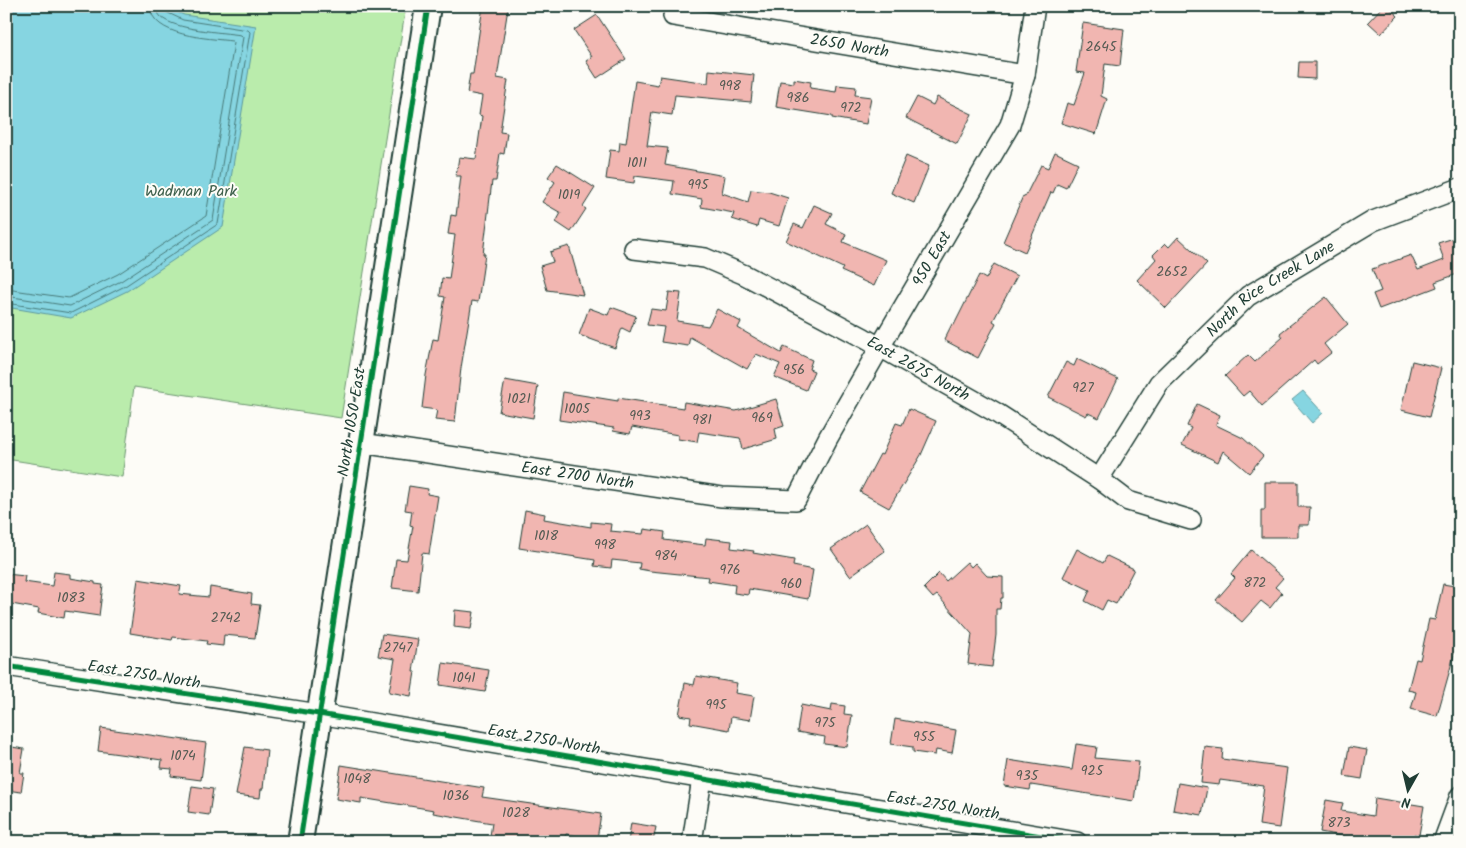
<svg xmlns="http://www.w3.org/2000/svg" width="1466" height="848" font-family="Kalam,sans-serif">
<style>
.green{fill:#baecac;stroke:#6c9470}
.water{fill:#86d5e1;stroke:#5d989c}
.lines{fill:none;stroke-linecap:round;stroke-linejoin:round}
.shore{stroke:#487a79;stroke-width:1}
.building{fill:#f1b6b1;stroke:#1f3d34}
.minor-casing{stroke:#1f3d34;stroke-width:22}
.major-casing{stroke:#1f3d34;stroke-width:28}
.minor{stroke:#fdfcf7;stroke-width:19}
.major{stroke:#fdfcf7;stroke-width:24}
.cycleway-casing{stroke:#fdfcf7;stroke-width:8}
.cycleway{stroke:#00873e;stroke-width:5}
.labels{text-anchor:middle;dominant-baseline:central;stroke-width:4;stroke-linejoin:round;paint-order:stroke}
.number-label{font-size:14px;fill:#545b53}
.street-label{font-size:16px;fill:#1f3d34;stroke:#fdfcf7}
.park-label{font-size:16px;fill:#3e604c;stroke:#fdfcf7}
</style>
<rect width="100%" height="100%" fill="#fdfcf7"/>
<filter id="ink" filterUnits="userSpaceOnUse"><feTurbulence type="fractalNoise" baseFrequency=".02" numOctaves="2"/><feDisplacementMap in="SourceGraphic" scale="10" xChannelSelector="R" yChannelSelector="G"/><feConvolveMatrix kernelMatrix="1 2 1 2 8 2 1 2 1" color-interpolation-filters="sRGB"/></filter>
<g filter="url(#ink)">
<path class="green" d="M 6,6 L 406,6 L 341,418 L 134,387 L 122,477 L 6,459 Z"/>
<g class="water">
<path d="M 6,6 L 163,6 L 184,15 L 256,26 L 223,227 L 127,291 L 71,318 L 6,307 Z"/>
<path d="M 1303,391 L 1323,413 L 1312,423 L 1292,400 Z"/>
</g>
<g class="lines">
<g class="shore">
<path d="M 6,289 L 69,298 L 118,274 L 206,216 L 234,43 L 232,41 C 209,38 151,37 150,6"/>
<path d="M 6,296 L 70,306 L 121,281 L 213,220 L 243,37 L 241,35 C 221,32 175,30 161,17 C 158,14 157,10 157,6"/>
<path d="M 6,303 L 71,313 L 125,286 L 218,224 L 250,32 L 248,30 L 183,20 L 166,12 L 163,6"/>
</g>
</g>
<g class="building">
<path d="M 483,6 L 508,8 L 497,78 L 508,80 L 500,132 L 507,133 L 504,154 L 500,153 L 496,181 L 492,181 L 483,254 L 485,254 L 478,302 L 472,301 L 461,368 L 455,422 L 435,420 L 437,410 L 422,408 L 426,375 L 433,339 L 438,340 L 445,297 L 440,296 L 442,278 L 449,279 L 455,235 L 448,234 L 451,215 L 456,216 L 461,176 L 456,176 L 459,157 L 476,159 L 482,116 L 479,115 L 482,96 L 467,93 L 470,74 L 473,74 Z"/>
<path d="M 1383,6 L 1387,6 L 1398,16 L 1381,34 L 1368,22 Z"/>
<path d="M 597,15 L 626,59 L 597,78 L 586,61 L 592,57 L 574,30 Z"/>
<path d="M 1083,23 L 1124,29 L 1120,66 L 1105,64 L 1101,96 L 1107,99 L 1096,134 L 1061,123 L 1067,103 L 1074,105 L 1085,73 L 1076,72 Z"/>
<path d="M 1299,62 L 1315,62 L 1315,79 L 1298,78 Z"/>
<path d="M 709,70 L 754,75 L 751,102 L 675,95 L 672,115 L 652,112 L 647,146 L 668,148 L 665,165 L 725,176 L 722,193 L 748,202 L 751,190 L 769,192 L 788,198 L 779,226 L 759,220 L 757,227 L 732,219 L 734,213 L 701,207 L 702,199 L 672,194 L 674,181 L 635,176 L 634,183 L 606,179 L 610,150 L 619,151 L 620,142 L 626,143 L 635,81 L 658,85 L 660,76 L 708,83 Z"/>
<path d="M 794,79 L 811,82 L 810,88 L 836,92 L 837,85 L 856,87 L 855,95 L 871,97 L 866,124 L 832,118 L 832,116 L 776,107 L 780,81 L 794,83 Z"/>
<path d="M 917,97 L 933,105 L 937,97 L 972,114 L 957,144 L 906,118 Z"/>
<path d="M 1055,152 L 1078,163 L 1066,188 L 1057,184 L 1053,193 L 1051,192 L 1025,252 L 1003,242 L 1023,196 L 1025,197 L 1041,165 L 1048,168 Z"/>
<path d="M 906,156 L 929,166 L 914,203 L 891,193 Z"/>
<path d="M 557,164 L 595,188 L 583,207 L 586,209 L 571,232 L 556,222 L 561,213 L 542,202 L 555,182 L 548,177 Z"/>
<path d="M 814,205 L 832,213 L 826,224 L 846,234 L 843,242 L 886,260 L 874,286 L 841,271 L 843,268 L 786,241 L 794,224 L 803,228 Z"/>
<path d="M 1460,236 L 1460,273 L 1435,282 L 1437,287 L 1379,309 L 1373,294 L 1381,291 L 1372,269 L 1411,255 L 1418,270 L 1444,260 L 1438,243 Z"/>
<path d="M 1178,237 L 1207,264 L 1166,308 L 1137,280 L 1156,259 L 1153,255 L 1165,243 L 1169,247 Z"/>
<path d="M 569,246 L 583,295 L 547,290 L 540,266 L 553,262 L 550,252 Z"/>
<path d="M 994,264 L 1017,276 L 993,321 L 996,323 L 978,358 L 944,340 L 952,324 L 954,325 L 979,275 L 986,279 Z"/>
<path d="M 669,292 L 681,293 L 677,321 L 708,326 L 717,309 L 741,322 L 738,328 L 781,353 L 784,347 L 812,360 L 809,369 L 814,371 L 806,390 L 774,377 L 780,364 L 756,354 L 747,369 L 690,337 L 688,346 L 661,342 L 664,327 L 647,325 L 651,309 L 666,311 Z"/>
<path d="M 1326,297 L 1348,324 L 1324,344 L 1331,353 L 1317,364 L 1314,360 L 1262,406 L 1249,391 L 1243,396 L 1225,376 L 1248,355 L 1255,362 L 1283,337 L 1280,333 Z"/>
<path d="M 611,307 L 636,316 L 630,332 L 622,328 L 615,348 L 579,335 L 589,308 L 608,315 Z"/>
<path d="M 1077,359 L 1118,379 L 1099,418 L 1088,413 L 1086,416 L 1048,397 L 1066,362 L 1074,366 Z"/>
<path d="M 1412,361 L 1441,368 L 1429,417 L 1401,410 Z"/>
<path d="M 505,380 L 538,386 L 533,418 L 499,412 Z"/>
<path d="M 563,392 L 618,401 L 618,398 L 683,408 L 684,402 L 736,411 L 776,399 L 784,426 L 775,429 L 777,439 L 743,449 L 740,438 L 699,432 L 697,442 L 678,439 L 678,435 L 632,427 L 630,434 L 613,431 L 614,428 L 559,420 Z"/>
<path d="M 1197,404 L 1220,415 L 1216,425 L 1243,438 L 1263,456 L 1249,473 L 1223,451 L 1218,462 L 1182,445 L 1191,428 L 1187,426 Z"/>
<path d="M 909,409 L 936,421 L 921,455 L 889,508 L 860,492 L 880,454 L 882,455 L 896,423 L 902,425 Z"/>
<path d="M 1265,482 L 1298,482 L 1298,507 L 1310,507 L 1309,525 L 1298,525 L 1298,537 L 1261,537 L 1261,510 L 1265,510 Z"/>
<path d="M 409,486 L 428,489 L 427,494 L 438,496 L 429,554 L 422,553 L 418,591 L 392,588 L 396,559 L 407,560 L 413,526 L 410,525 L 412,511 L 405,510 Z"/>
<path d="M 525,510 L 545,514 L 544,519 L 591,527 L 591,522 L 611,524 L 610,531 L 643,534 L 644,529 L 665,532 L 664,540 L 705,545 L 706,538 L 732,541 L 731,548 L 754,551 L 753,553 L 794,560 L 793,566 L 813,570 L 808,599 L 749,589 L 748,595 L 734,593 L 735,585 L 708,581 L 709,577 L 650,571 L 639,569 L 640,563 L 612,560 L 611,568 L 594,566 L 595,560 L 519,548 Z"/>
<path d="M 866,524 L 885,551 L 850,576 L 831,549 Z"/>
<path d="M 1077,549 L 1103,563 L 1107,556 L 1134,569 L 1116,604 L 1107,600 L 1102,610 L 1085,601 L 1090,590 L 1063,577 Z"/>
<path d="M 1251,550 L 1283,578 L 1275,587 L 1282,593 L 1270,608 L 1261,601 L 1242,622 L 1216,600 L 1235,578 L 1231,574 Z"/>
<path d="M 967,562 L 971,567 L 975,563 L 987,576 L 1003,577 L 1003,598 L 1001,598 L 1000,609 L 996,609 L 996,635 L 992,667 L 968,664 L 972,634 L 937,595 L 933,598 L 924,588 L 939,573 L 946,581 Z"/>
<path d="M 54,572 L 70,574 L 70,578 L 95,582 L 95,584 L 103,585 L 99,616 L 65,611 L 64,618 L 38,613 L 39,609 L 6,603 L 6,574 L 25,576 L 24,582 L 52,586 Z"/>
<path d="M 138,579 L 181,586 L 179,594 L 209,597 L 210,587 L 252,594 L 251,604 L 260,605 L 255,638 L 224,635 L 223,646 L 206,644 L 207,641 L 173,637 L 172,640 L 130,633 Z"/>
<path d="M 1443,584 L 1460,587 L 1460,639 L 1458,648 L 1456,648 L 1437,716 L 1411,709 L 1416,692 L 1408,690 L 1416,659 L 1420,660 L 1429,619 L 1435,620 Z"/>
<path d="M 455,610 L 474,612 L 471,629 L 454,627 Z"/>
<path d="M 382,634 L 418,639 L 413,672 L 415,672 L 411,696 L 389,692 L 395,659 L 378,656 Z"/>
<path d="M 443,663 L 489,670 L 485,692 L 440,685 Z"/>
<path d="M 696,676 L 737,683 L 735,693 L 754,696 L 750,720 L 731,717 L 729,730 L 690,723 L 691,717 L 679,715 L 685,683 L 694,685 Z"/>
<path d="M 832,704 L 845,706 L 844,714 L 852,715 L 847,747 L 824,744 L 825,737 L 797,732 L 801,705 L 831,711 Z"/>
<path d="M 895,719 L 956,730 L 952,753 L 936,750 L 935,755 L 913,752 L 913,747 L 891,744 Z"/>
<path d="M 101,728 L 206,743 L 201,780 L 171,776 L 172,769 L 161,768 L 162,760 L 98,751 Z"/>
<path d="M 1076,744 L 1097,747 L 1095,758 L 1139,762 L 1134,801 L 1031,785 L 1030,790 L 1004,786 L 1008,760 L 1072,770 Z"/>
<path d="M 6,746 L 24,749 L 20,773 L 24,773 L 21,792 L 6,790 Z"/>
<path d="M 245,747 L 267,750 L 263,789 L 261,789 L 260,798 L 236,795 Z"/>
<path d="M 1205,747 L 1223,749 L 1222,759 L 1287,768 L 1279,828 L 1259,825 L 1264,786 L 1220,780 L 1219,785 L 1201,783 Z"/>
<path d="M 1349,747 L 1367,750 L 1362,779 L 1344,776 Z"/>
<path d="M 341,765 L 484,788 L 482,797 L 601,814 L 597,839 L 566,834 L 564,841 L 536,836 L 535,842 L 529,842 L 490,836 L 492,823 L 433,813 L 434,810 L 361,798 L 361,803 L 336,799 Z"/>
<path d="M 1178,783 L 1207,788 L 1202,815 L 1173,810 Z"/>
<path d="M 192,786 L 213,789 L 209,815 L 188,812 Z"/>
<path d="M 1375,798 L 1424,806 L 1419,835 L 1414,834 L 1413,842 L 1374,842 L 1320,832 L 1326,800 L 1343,803 L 1341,811 L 1373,816 Z"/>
<path d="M 631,823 L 656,827 L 653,842 L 628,842 Z"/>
</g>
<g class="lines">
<g class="minor-casing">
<g id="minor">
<path id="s1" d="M 673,16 L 1025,75"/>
<path id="s2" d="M 634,249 L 705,258 L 745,275 L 864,338 L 995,412 L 1099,479 L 1128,501 L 1191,520"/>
<path id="s3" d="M 361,443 L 722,497 L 796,500 L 828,438 L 880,347 L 1010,125 L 1025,75 L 1035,6"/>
<path id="s4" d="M 1099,479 L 1159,383 L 1248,296 L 1373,221 L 1460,188"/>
<path d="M 6,666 L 319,714 L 1077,842"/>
<path d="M 692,842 L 702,779"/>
<path d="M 1443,842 L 1460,796"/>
</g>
</g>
<g class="major-casing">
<path id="major" d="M 300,842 L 428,6"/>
</g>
<use href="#minor" class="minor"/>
<use href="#major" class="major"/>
<g class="cycleway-casing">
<g id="cycleway">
<path d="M 6,666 L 319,714 L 1077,842"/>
<path d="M 300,842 L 428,6"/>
</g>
</g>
<use href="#cycleway" class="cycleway"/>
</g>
</g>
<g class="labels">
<g class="number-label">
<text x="1101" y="47">2645</text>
<text x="730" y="86">998</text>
<text x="798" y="98">986</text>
<text x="851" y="108">972</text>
<text x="637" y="163">1011</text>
<text x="698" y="185">995</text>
<text x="569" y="195">1019</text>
<text x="1172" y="272">2652</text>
<text x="794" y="370">956</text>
<text x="1083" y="388">927</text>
<text x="519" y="399">1021</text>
<text x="577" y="409">1005</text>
<text x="640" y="416">993</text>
<text x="762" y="418">969</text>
<text x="702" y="420">981</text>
<text x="546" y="536">1018</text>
<text x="605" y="545">998</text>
<text x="666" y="556">984</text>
<text x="730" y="570">976</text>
<text x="1255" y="583">872</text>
<text x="791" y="584">960</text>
<text x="71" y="598">1083</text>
<text x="226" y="618">2742</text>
<text x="398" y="648">2747</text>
<text x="464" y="678">1041</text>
<text x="716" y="705">995</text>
<text x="825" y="723">975</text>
<text x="924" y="737">955</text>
<text x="183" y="756">1074</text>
<text x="1092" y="771">925</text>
<text x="1027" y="776">935</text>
<text x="357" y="779">1048</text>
<text x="456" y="796">1036</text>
<text x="516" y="813">1028</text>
<text x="1339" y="823">873</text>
</g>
<g class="street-label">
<text stroke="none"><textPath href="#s1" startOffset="179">2650 North</textPath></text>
<text stroke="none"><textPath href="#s3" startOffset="716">950 East</textPath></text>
<text stroke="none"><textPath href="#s4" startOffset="260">North Rice Creek Lane</textPath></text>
<text stroke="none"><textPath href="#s2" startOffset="312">East 2675 North</textPath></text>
<text transform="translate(352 422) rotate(-81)">North 1050 East</text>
<text stroke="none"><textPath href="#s3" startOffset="219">East 2700 North</textPath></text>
<text transform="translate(144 675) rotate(9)">East 2750 North</text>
<text transform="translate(544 740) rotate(10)">East 2750 North</text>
<text transform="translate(943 806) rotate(9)">East 2750 North</text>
</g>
<g class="park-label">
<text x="191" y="191">Wadman Park</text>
</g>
</g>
<rect width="1466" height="848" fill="none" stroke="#fdfcf7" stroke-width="25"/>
<rect x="12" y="12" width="1441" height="823" fill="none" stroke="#1f3d34" stroke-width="2" filter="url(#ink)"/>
<g transform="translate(1408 790) rotate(188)" stroke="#fdfcf7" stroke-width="4" paint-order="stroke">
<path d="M0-4L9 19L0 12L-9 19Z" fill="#1f3d34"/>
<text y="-8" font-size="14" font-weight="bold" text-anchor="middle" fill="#1f3d34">N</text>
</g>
</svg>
